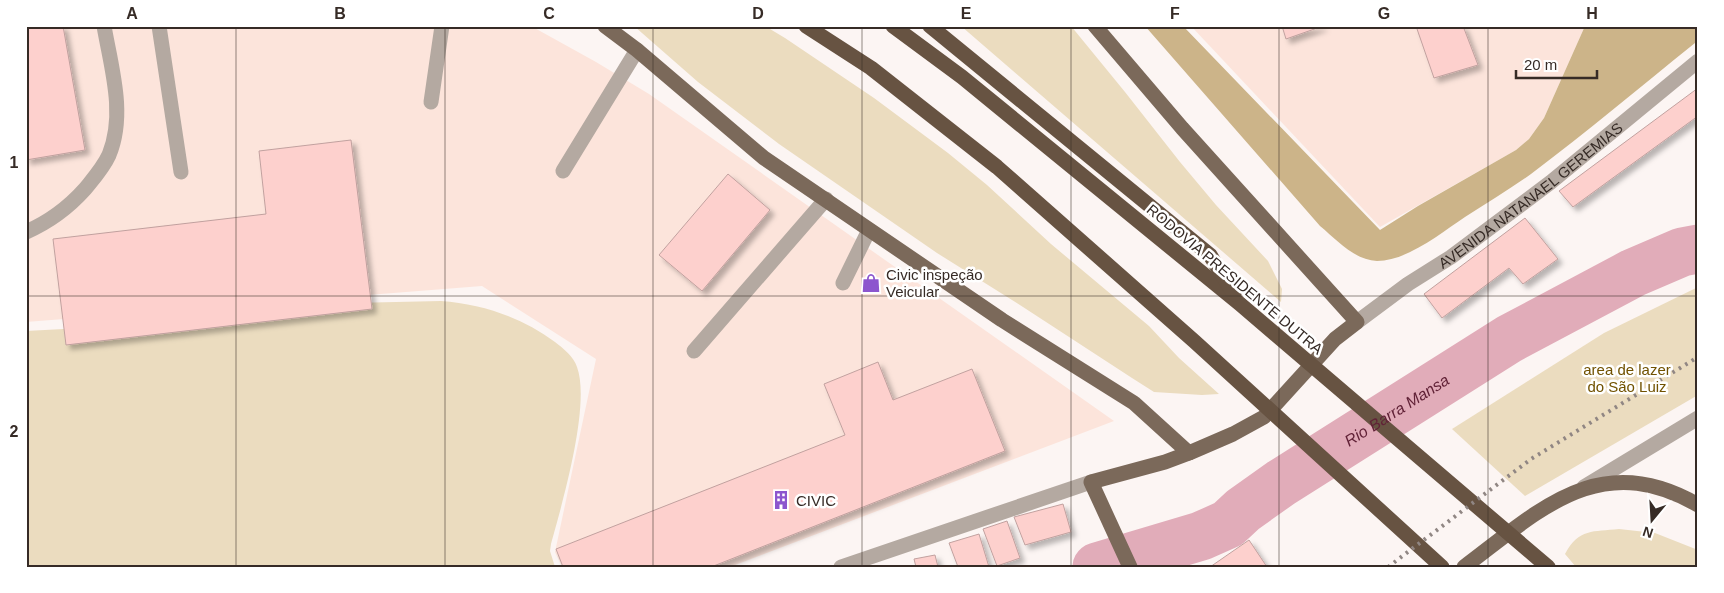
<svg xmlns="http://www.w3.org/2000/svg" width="1724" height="593" font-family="Helvetica,sans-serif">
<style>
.built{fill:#fce4db}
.green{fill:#ebdcbf}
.forest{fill:#ccb489}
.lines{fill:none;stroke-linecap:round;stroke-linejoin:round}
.river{stroke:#e1acb9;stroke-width:49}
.building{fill:#fdd0cd;stroke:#c1a19f;filter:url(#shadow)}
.minor{stroke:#b4a9a1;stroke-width:15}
.major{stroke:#7b695a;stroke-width:15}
.highway{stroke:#675342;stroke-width:15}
.rail{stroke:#908683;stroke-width:4;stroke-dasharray:2.5 5;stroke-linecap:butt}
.grid{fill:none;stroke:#362b26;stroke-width:1;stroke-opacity:0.55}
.labels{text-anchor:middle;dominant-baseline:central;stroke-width:5;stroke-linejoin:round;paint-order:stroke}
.street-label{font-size:15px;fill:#362b26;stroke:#fff}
.poi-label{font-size:15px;fill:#362b26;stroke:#fff;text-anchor:start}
.park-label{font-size:15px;fill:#715201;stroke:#fff}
.water-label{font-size:16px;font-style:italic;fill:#612237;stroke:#fff}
.neatline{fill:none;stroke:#362b26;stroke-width:2}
.grid-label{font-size:16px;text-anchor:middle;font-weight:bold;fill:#362b26}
</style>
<defs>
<filter id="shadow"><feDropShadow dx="4.5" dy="4.5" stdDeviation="2.5" flood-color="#0004"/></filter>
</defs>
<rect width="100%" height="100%" fill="#fcf5f3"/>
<g class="built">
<path d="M 26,26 L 531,26 L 596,62 L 649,94 L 1114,421 L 730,567 L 562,567 L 555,552 L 596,359 L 482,286 L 26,322 Z"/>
<path d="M 1191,26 L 1585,26 L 1544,118 L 1529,139 L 1516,150 L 1380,227 Z"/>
</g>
<g class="green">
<path d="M 634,26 L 765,26 L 785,38 L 874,98 L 948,153 L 987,185 L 1051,244 L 1149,326 L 1179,358 L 1219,394 L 1202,395 L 1154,392 L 1132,378 L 1023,307 L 937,253 L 779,144 L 698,82 Z"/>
<path d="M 961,26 L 1071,26 L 1125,92 L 1180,162 L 1216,205 L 1268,261 L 1282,289 L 1281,302 Z"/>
<path d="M 1698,287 L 1698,395 L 1525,496 L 1452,429 L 1604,333 Z"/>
<path d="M 441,301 C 482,304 521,317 555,342 C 563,348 574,357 577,367 C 591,405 562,504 551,544 L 550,551 L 555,567 L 26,567 L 26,331 L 157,324 L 261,305 Z"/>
<path d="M 1619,529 L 1655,533 L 1698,550 L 1698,567 L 1576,567 L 1565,554 C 1579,528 1593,532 1619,529 Z"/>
</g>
<path class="forest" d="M 1145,26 L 1183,26 L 1380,230 L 1418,206 L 1516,150 L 1529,139 L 1544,118 L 1585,26 L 1698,26 L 1695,43 C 1640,87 1587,132 1531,174 C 1510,189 1487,203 1465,217 C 1441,233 1407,261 1377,261 C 1354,260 1337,240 1320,226 Z"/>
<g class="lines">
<path class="river" id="s1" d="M 1097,567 L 1201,536 L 1228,524 L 1243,510 L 1281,483 L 1509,339 L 1633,273 L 1682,252 L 1698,249"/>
</g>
<g class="building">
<path d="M 26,26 L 63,26 L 85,150 L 26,160 Z"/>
<path d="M 1282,26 L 1323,26 L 1286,39 Z"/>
<path d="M 1416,26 L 1463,26 L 1478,65 L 1434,78 Z"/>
<path d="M 1698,88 L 1698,116 L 1573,207 L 1559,191 Z"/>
<path d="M 351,140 L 372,309 L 66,345 L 53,239 L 266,214 L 259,151 Z"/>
<path d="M 728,174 L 770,210 L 702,291 L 659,255 Z"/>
<path d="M 1525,218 L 1558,259 L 1523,284 L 1509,268 L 1442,318 L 1424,294 Z"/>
<path d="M 878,362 L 893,400 L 972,369 L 1005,451 L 711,567 L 563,567 L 556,549 L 845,435 L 824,384 Z"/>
<path d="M 1063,504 L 1071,532 L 1025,545 L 1014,517 Z"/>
<path d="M 1007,521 L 1020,558 L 997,566 L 983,529 Z"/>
<path d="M 979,534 L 989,567 L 958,567 L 949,543 Z"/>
<path d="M 1249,540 L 1267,567 L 1210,567 Z"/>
<path d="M 935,555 L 938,567 L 916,567 L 914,559 Z"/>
</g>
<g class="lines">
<g class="minor">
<path d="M 159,26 L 181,172"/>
<path d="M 431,102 L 442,26"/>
<path d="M 563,171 L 637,50"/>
<path d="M 26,232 C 49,222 68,208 85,189 C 94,178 103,168 109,155 C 126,114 111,67 104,26"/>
<path d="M 843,283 L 869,230"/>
<path id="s2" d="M 1357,322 L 1408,284 L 1451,257 L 1551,182 L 1698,61"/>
<path d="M 694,351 L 826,199"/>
<path d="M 1584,487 L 1698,418"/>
<path d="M 841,567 L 1091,482"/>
</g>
<g class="major">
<path d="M 605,26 L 637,50 L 764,158 L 1002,320 L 1134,403 L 1189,453"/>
<path d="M 1095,26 L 1182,128 L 1357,322 L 1335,339 L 1264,417 L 1233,434 L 1189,453 L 1165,462 L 1091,482 L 1130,567"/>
<path d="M 1464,567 C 1540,510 1600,448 1698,505"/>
</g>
<g class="highway">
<path d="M 806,26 L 871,68 L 997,167 L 1194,341 L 1442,567"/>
<path d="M 893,26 L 962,77 L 1240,304 L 1548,567"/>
<path d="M 930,26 L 1210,255 L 1234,294"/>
</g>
<path class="rail" d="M 1388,567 L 1531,459 L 1698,357"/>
</g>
<path class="grid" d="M 236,26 L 236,567M 445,26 L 445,567M 653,26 L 653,567M 862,26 L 862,567M 1071,26 L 1071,567M 1279,26 L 1279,567M 1488,26 L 1488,567M 26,296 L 1698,296"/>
<defs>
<g id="shop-bare" transform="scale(1.5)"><path d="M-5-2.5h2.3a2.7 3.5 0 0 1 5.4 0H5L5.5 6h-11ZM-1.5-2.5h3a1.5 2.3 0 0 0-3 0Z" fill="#8c56ce" stroke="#fff" stroke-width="2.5" paint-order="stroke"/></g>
<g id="building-bare" transform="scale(1.5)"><path d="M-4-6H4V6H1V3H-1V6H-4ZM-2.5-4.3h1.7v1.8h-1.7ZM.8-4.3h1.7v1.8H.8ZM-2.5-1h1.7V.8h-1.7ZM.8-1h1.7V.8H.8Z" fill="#8c56ce" stroke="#fff" stroke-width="2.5" paint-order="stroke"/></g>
</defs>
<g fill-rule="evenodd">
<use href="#shop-bare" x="871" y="283"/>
<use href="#building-bare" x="781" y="500"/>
</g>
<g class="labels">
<g class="street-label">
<text stroke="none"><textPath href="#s2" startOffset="215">AVENIDA NATANAEL GEREMIAS</textPath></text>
<text transform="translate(1235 279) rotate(40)">RODOVIA PRESIDENTE DUTRA</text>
</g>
<g class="poi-label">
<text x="886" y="274">Civic inspeção<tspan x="886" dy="17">Veicular</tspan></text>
<text x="796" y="500">CIVIC</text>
</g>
<g class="park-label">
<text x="1627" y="369">area de lazer<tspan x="1627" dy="17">do São Luiz</tspan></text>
</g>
<g class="water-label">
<text stroke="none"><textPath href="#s1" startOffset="342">Rio Barra Mansa</textPath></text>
</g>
</g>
<rect width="1724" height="593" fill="none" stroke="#ffffff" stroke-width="55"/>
<g transform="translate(1652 520) rotate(198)" stroke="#ffffff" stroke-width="4" paint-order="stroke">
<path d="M0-4L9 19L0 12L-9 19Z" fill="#362b26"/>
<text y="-8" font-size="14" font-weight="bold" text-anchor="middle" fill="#362b26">N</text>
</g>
<path d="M1516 70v8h81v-8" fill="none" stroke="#362b26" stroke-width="2.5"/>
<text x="1524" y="70" font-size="15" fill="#362b26" stroke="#ffffff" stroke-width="4" paint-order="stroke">20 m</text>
<rect x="28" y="28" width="1668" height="538" class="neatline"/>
<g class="grid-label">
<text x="132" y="19">A</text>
<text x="340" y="19">B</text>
<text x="549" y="19">C</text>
<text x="758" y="19">D</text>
<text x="966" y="19">E</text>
<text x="1175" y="19">F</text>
<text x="1384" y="19">G</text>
<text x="1592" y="19">H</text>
<text x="14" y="168">1</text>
<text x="14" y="437">2</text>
</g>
</svg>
